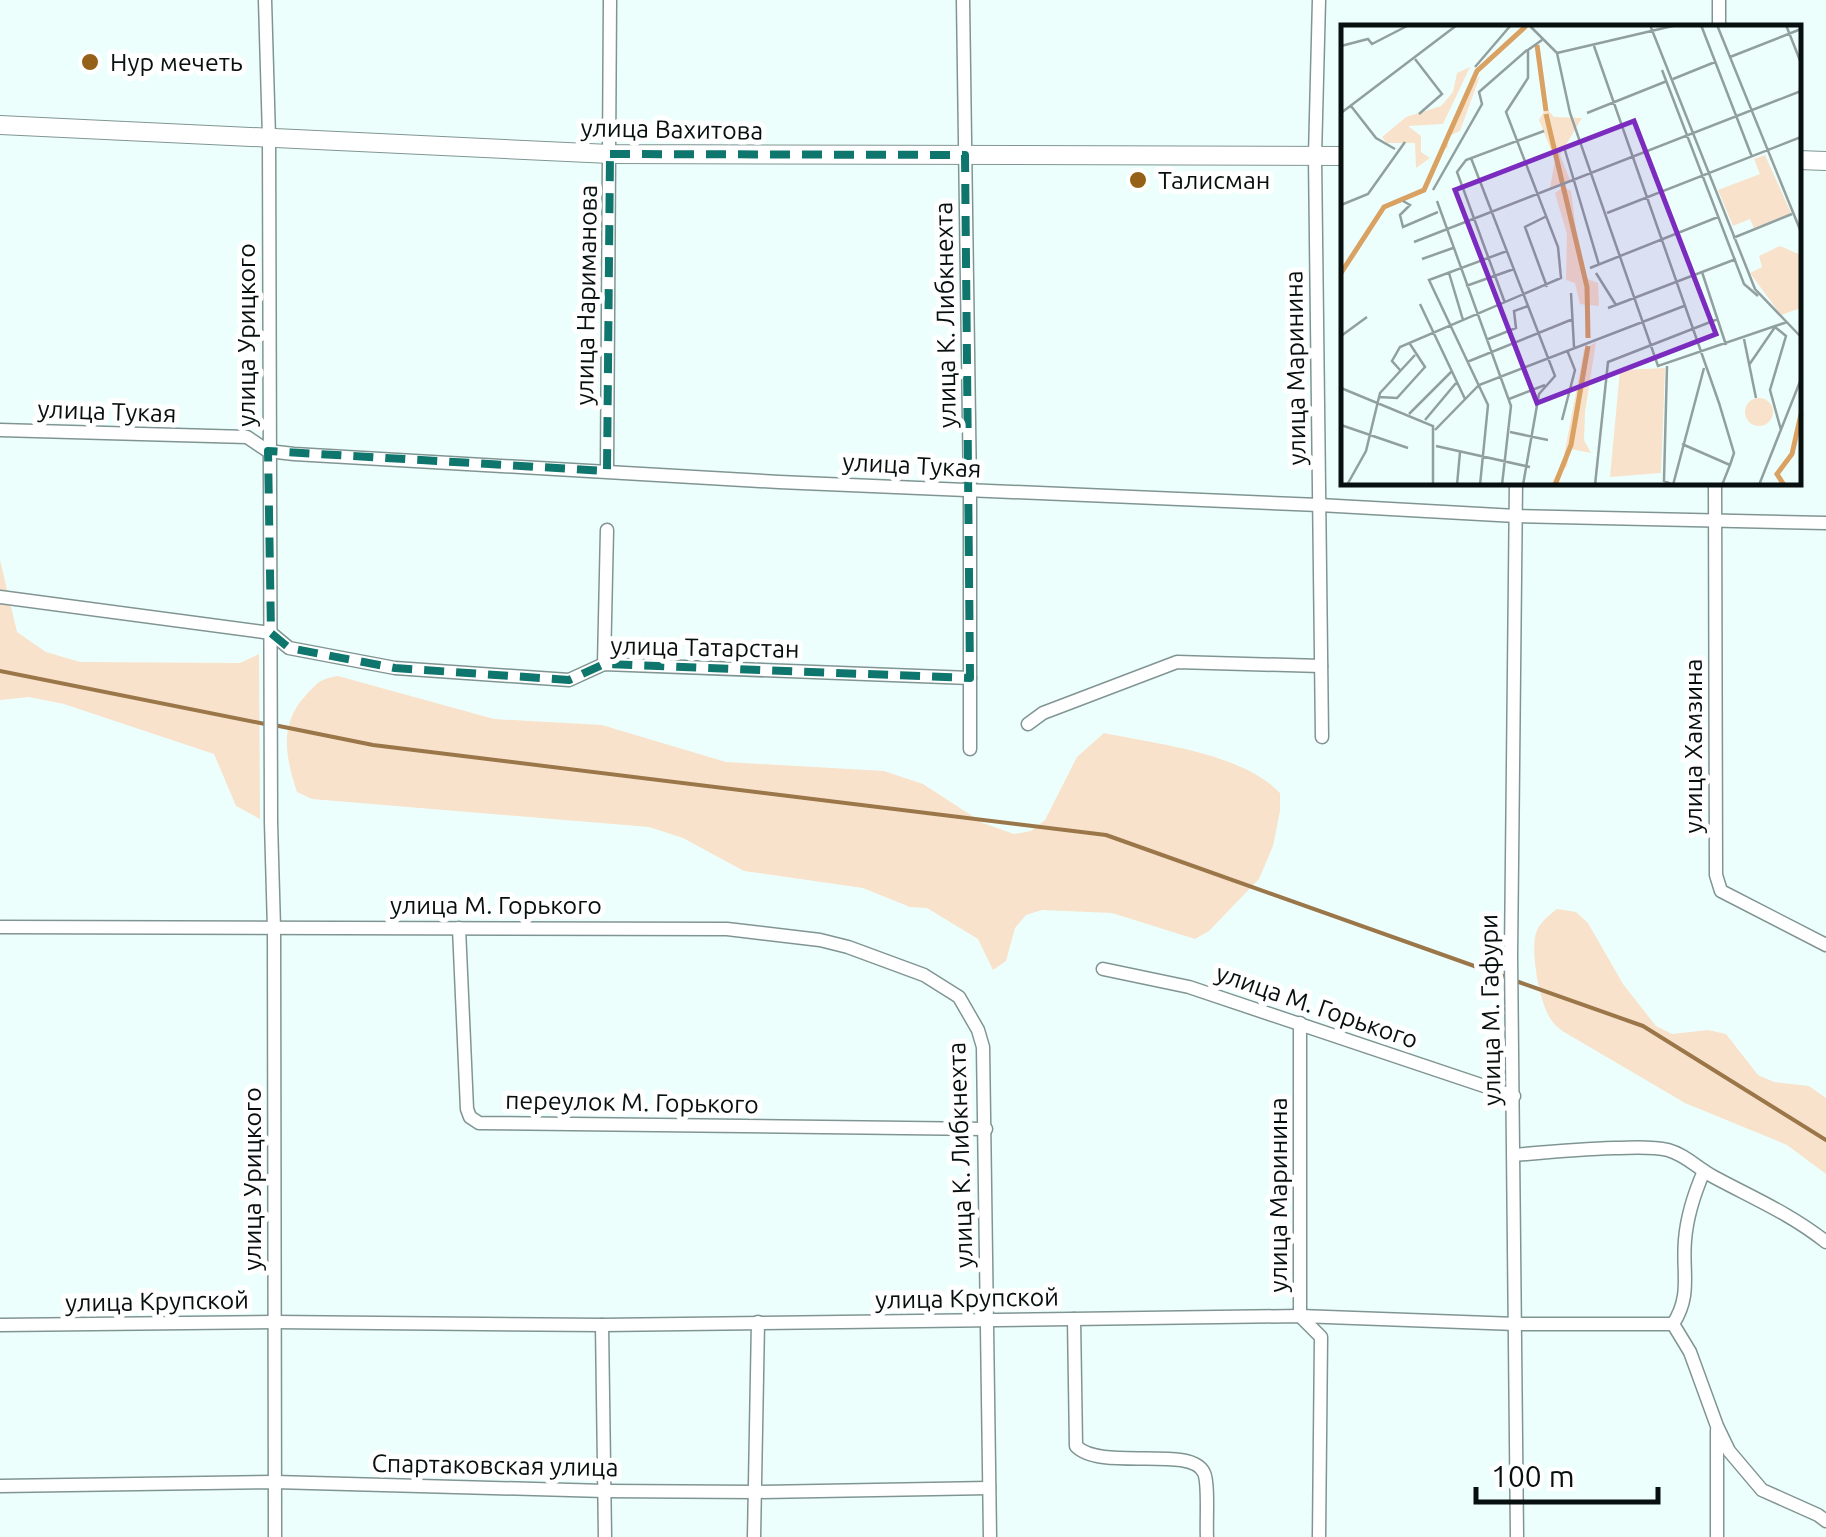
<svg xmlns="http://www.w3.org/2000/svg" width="1826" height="1537" font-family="Ubuntu,sans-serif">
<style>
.green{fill:#f8e2cb}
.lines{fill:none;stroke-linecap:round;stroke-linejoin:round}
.stream{stroke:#9a7649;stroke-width:4}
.minor-casing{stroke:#809593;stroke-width:15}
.tertiary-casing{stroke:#809593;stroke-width:20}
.minor{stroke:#fff;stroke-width:12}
.tertiary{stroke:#fff;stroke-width:18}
.marked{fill:none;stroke:#0f766e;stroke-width:8;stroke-dasharray:20 12;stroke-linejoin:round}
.poi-dot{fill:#956017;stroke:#fff;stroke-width:4}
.labels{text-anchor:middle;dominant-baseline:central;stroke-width:10;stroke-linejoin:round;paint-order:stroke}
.poi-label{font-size:25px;fill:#08100f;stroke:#fff;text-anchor:start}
.street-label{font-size:25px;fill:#08100f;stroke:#fff}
.inset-river{fill:none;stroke:#d9a162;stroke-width:5}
.inset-road{fill:none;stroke:#919f9e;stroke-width:2.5}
.view{fill:#7b2cbf;fill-opacity:0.15;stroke:#7b2cbf;stroke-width:5}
.inset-edge{fill:none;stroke:#08100f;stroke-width:5}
</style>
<rect width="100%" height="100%" fill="#edfffd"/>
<g class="green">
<path d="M 0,560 L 17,632 L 46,652 L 80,662 L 240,663 L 259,654 L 260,819 L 236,806 L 214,754 L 64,704 L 29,697 L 0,700 Z"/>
<path d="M 338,676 L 494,719 L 602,725 L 726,762 L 884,771 L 923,784 L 983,823 L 1014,834 L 1031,831 L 1045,820 L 1077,757 L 1104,733 C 1157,744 1242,753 1280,793 L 1280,811 L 1273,846 L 1259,879 L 1209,931 L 1195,939 L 1112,913 L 1042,910 L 1026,915 L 1015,928 L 1006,961 L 993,970 L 978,939 L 927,908 L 910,907 L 863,888 L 744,871 L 683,838 L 649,827 L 312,799 L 297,792 C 286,758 278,725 306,695 C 318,682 320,679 338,676 Z"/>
<path d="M 1557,909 L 1576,912 L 1588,923 L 1623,984 L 1656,1026 L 1672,1034 L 1708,1030 L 1726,1034 L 1758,1075 L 1774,1082 L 1809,1086 L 1826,1098 L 1826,1174 L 1787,1145 L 1685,1103 L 1564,1032 C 1560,1029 1555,1026 1552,1021 C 1540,1006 1530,952 1536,933 C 1540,922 1548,916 1557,909 Z"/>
</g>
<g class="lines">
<g class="stream">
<path d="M 0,671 L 265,724"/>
<path d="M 274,725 L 373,745 L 1106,835 L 1508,978"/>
<path d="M 1516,981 L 1643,1026 L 1826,1140"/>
</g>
<g class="minor-casing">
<g id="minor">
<path d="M 265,0 L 269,137 L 271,822 L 274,929 L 275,1537"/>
<path d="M 963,0 L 970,491 L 970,749"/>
<path d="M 1319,0 L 1315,156 L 1322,737"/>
<path d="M 1719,28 L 1719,0"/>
<path d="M 0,430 L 247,437 L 268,451 L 294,454 L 779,482 L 1319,505 L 1516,516 L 1826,523"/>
<path d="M 607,471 L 610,0"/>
<path d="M 1516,482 L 1511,956 L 1517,1537"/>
<path d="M 1715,482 L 1716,875 L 1721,891 L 1826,945"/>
<path d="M 0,597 L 271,633 L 289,648 L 395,668 L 569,680 L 604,664 L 970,678"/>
<path d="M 604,664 L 607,530"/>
<path d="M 1028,724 L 1043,713 L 1177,662 L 1321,666"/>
<path d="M 0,927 L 727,929 L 820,940 L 848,947 L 924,975 L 959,997 L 978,1030 L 983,1047 L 990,1537"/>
<path d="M 459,928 L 467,1109 L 470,1117 L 479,1123 L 986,1129"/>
<path d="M 1103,969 L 1189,987 L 1514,1096"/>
<path d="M 1300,1023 L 1300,1316 L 1321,1337 L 1319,1537"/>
<path d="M 1514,1155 C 1548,1152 1581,1149 1614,1148 C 1632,1148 1650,1146 1668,1150 C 1686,1155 1697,1168 1714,1177 C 1753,1198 1791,1214 1826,1242"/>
<path d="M 1074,1319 L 1076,1446 C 1101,1472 1192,1444 1204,1473 C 1209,1483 1206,1524 1207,1537"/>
<path d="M 1673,1324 C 1692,1295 1682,1272 1685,1240 C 1687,1215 1694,1194 1704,1171"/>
<path d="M 0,1325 L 274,1322 L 602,1325 L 1300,1316 L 1516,1324 L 1673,1324 L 1690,1352 L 1717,1426 L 1729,1451 L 1762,1490 L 1818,1515 L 1826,1521"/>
<path d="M 602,1325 L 605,1537"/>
<path d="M 0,1486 L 275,1482 L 605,1491 L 756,1492 L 989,1488"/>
<path d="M 754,1537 L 758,1322"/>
<path d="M 1717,1537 L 1717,1430"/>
</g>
</g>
<g class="tertiary-casing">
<g id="tertiary">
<path d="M 0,125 L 610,154 L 1344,156"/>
<path d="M 1798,160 L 1826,161"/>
</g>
</g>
<use href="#minor" class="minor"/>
<use href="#tertiary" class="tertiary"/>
</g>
<path class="marked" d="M 610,154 L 965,155 L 970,678 L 604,664 L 569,680 L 395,668 L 289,648 L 271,633 L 268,451 L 607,471 Z"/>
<g class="poi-dot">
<circle cx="90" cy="62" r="10"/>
<circle cx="1138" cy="180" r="10"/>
</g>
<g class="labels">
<g class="poi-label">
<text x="110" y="62">Нур мечеть</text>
<text x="1158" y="180">Талисман</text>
</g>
<g class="street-label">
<text transform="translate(672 129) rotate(1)">улица Вахитова</text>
<text transform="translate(586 295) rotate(-89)">улица Нариманова</text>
<text transform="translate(945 315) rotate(-91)">улица К. Либкнехта</text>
<text transform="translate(246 335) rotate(-90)">улица Урицкого</text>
<text transform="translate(1295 368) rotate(-91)">улица Маринина</text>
<text transform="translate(107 411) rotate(2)">улица Тукая</text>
<text transform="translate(912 465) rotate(3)">улица Тукая</text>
<text transform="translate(705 647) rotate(1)">улица Татарстан</text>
<text transform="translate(1693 746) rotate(-90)">улица Хамзина</text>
<text x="496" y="905">улица М. Горького</text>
<text transform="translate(1317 1006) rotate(19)">улица М. Горького</text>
<text transform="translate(1490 1010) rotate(-91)">улица М. Гафури</text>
<text transform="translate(632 1102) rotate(1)">переулок М. Горького</text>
<text transform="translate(960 1155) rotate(-92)">улица К. Либкнехта</text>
<text transform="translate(252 1179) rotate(-90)">улица Урицкого</text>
<text transform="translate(1278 1195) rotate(-90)">улица Маринина</text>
<text transform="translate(967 1298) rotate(-1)">улица Крупской</text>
<text transform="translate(157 1301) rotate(-1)">улица Крупской</text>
<text transform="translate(495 1465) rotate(1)">Спартаковская улица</text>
</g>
</g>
<g transform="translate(1341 25)">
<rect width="460" height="460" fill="#edfffd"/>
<path d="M 129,42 L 102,99 L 67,101 L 80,111 L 80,127 L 89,133 L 75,143 L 74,118 L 46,118 L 41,112 L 65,92 L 100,81 L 112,67 L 116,48 ZM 139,51 L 119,106 L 106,112 L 107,122 L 96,131 L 125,65 ZM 205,83 L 213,92 L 241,93 L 219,130 L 229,155 L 209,163 L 214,135 L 198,95 ZM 424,130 L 450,188 L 413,203 L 409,194 L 392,201 L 377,165 L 419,149 L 413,134 ZM 222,162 L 230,166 L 241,252 L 257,258 L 258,281 L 239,279 L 234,258 L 225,255 L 226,209 L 214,168 ZM 439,221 L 460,230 L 460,283 L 440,290 L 409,248 L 421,242 L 418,231 ZM 255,317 L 244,387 L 243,415 L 250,428 L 229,424 L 226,441 L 210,460 L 222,436 L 243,325 ZM 324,343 L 320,448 L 269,452 L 279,345 ZM404 387a14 14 0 1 1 28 0a14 14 0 1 1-28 0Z" fill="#f8e2cb"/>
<path class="inset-river" d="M 196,20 L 205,86M 205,89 L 246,262 L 247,313M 0,248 L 43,182 L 83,165 L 136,46 L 185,1M 214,460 L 230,420 L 247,321M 443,460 L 436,449 L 451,429 L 460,389"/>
<path class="inset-road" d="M 188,0 L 216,28M 309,0 L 414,264 L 460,312M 360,0 L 411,132M 376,0 L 460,207M 445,0 L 460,38M 0,21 L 27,14 L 31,19 L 68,0M 253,21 L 378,378 L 393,428 L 389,440M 216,28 L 229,88 L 317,341 L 446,297M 216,28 L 336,0M 389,32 L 460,4M 74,34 L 101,69 L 78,89M 134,42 L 170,0M 321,45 L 403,259 L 417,271M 332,54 L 374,37M 10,81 L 35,113 L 54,124M 0,88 L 116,0M 246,88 L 326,56M 223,122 L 258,240M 130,133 L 214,351 L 198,369 L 182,460M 92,165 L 141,79 L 138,67 L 186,25M 62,176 L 69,180 L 59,190 L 62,202 L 97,187M 96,176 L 170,381 L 161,460M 0,180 L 27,169 L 64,117M 266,188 L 460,112M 206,191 L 184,202 L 206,262M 392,213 L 451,189M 73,217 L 460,66M 81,234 L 112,223M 249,243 L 377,192M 361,247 L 385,320M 108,248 L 122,295M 255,248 L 275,280M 125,261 L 173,244M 230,268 L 233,322M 164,278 L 116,147 L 125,135 L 203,106M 79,279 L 124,374M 267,283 L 395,234M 0,311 L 26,292M 403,314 L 415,373M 145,315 L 175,303 L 173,286 L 187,281M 126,337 L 232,294M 408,340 L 434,302 L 445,311 L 429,365 L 440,405M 326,341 L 323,456 L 332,460M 59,345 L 51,336 L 59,322 L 220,253 L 217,222 L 165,87 L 187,53 L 187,25 L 201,15M 0,363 L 92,401 L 92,460M 38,372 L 56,373 L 84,342 L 69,319M 168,374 L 204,360M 68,389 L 110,347M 84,395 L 115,358M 221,395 L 234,345 L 226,325M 0,400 L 67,423M 94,405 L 138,360 L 343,281M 169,407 L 207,415M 341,419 L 389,440 L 381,460M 95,421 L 189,442M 6,460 L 25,426 L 39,368 L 74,330M 116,460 L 119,427M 139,460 L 147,380 L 88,255 L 166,226M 254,460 L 267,337 L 377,294M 332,460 L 363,343M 418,460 L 460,354"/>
<path class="view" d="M 293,96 L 375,309 L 196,378 L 114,165 Z"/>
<rect width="460" height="460" class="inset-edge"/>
</g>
<path d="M1476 1487v15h182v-15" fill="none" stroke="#08100f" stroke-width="5"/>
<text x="1491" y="1487" font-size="30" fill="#08100f" stroke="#ffffff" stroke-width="8" paint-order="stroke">100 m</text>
</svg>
